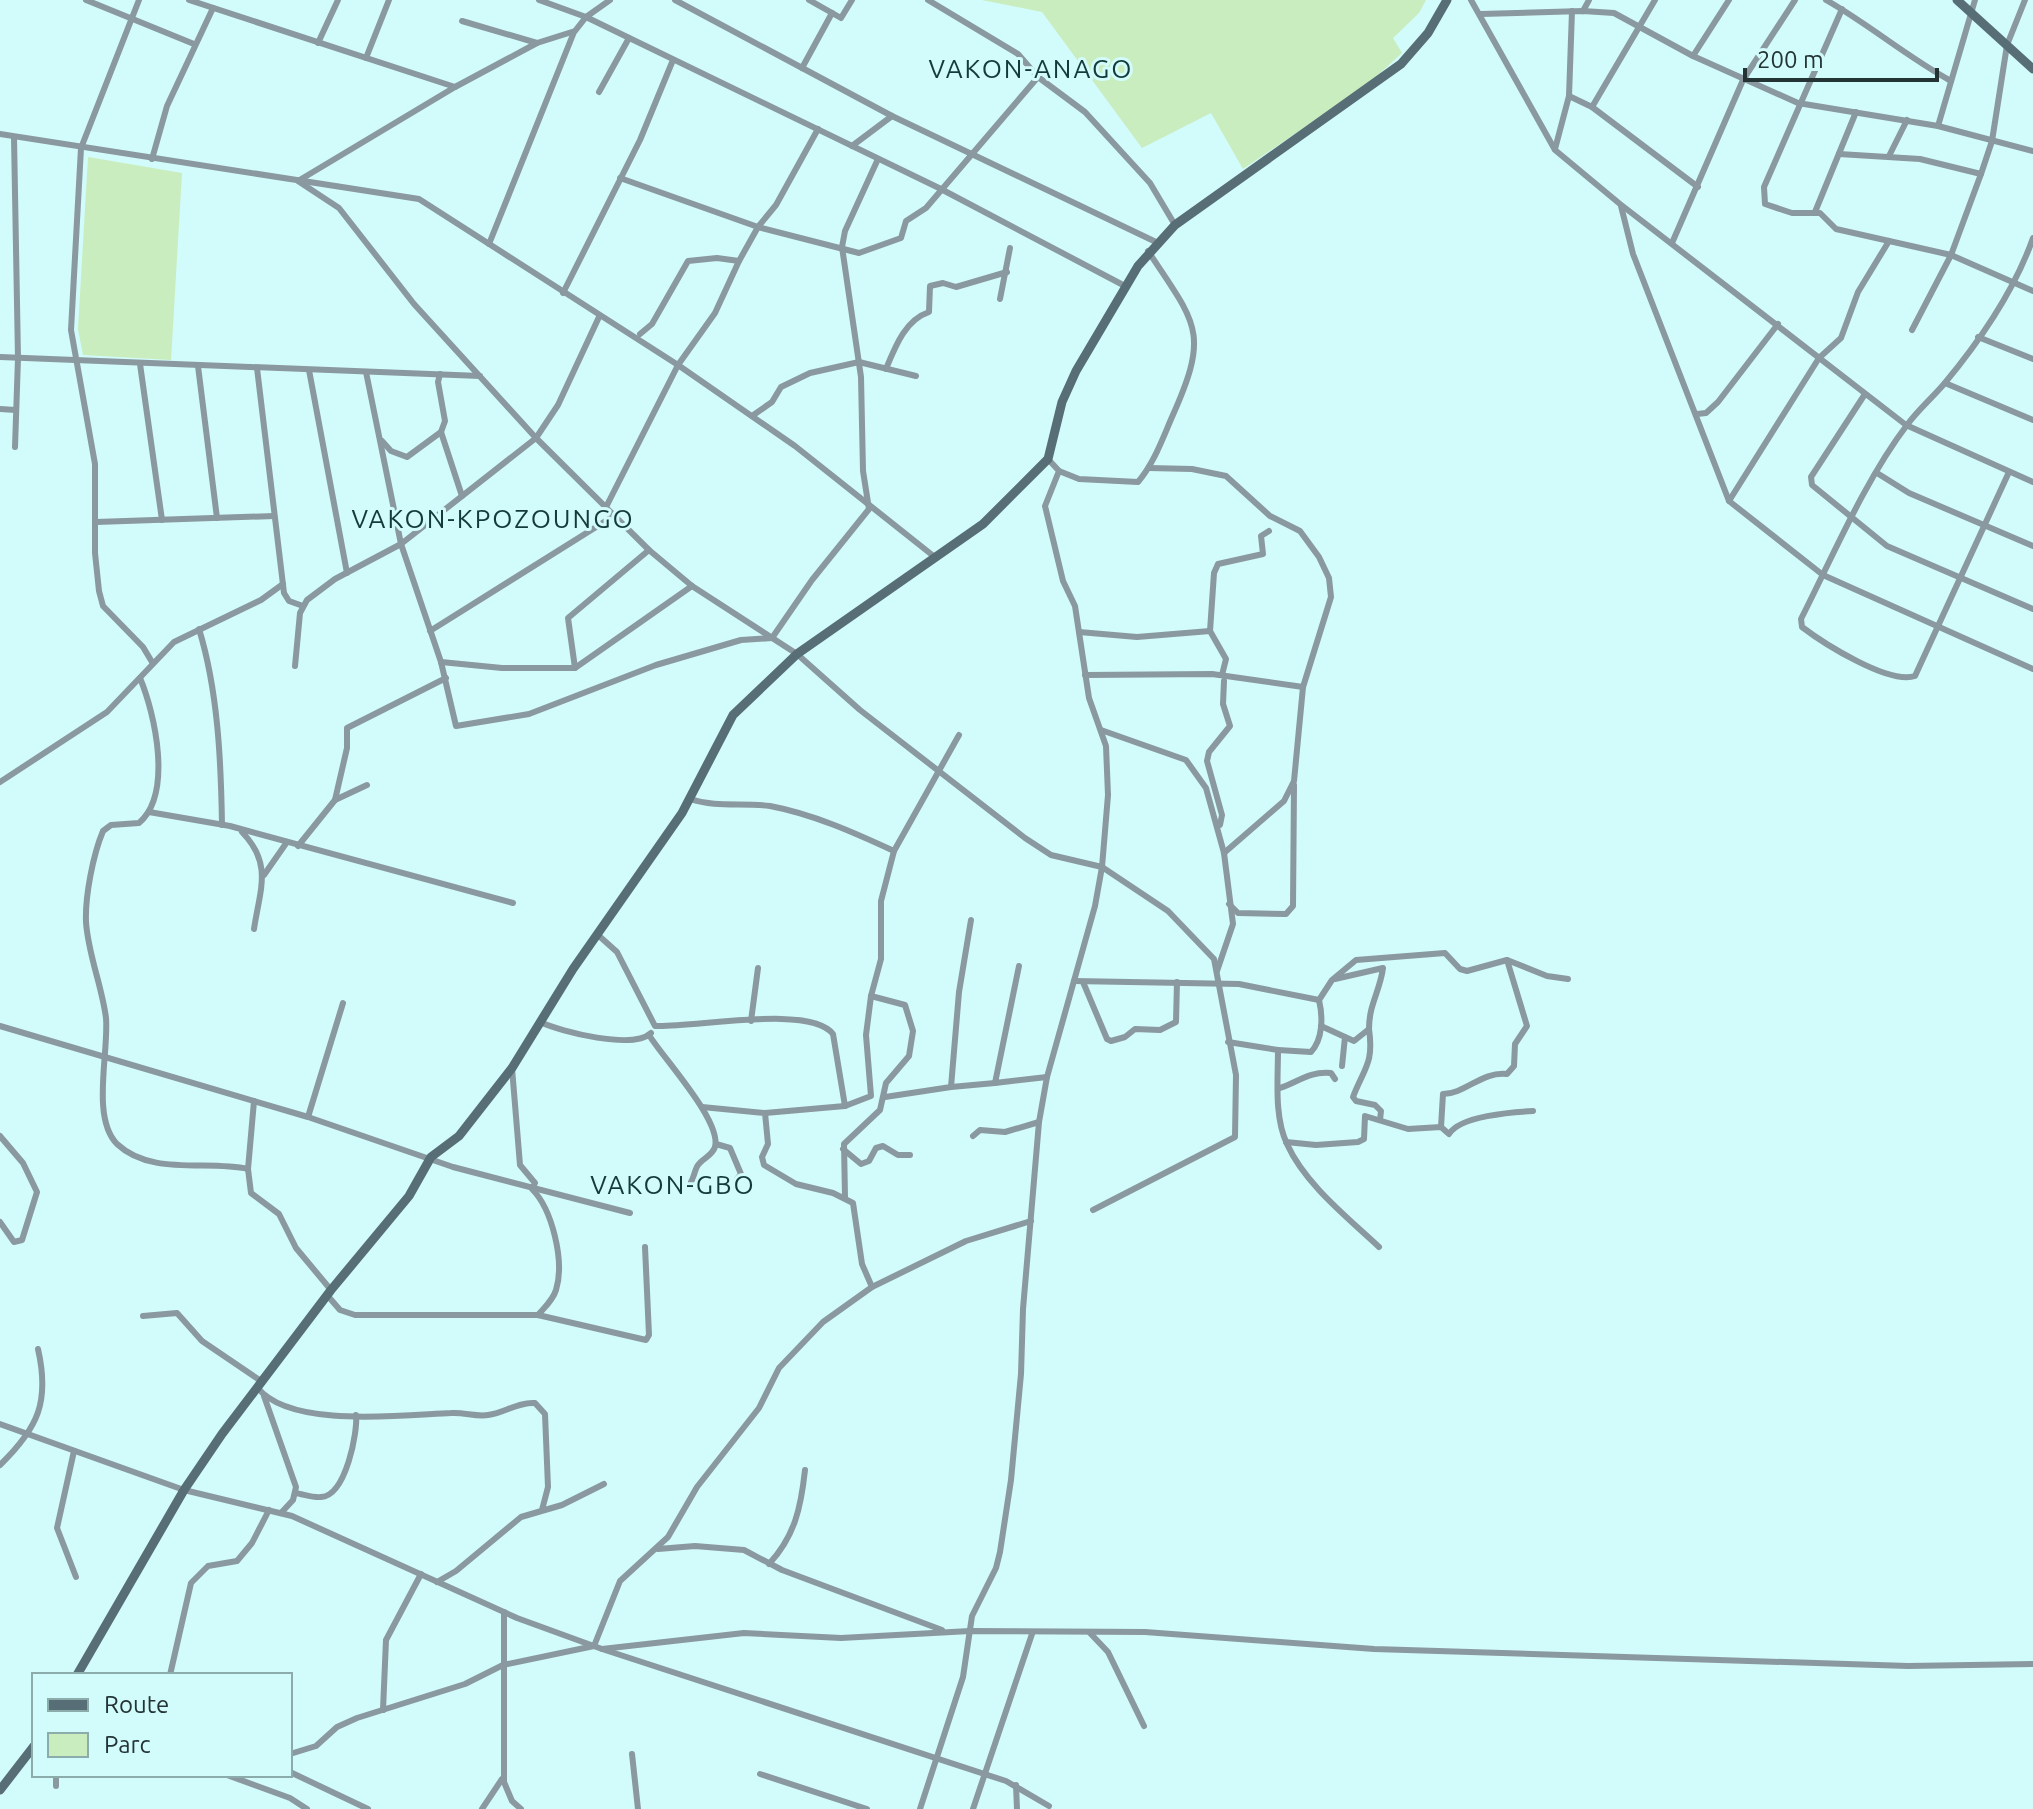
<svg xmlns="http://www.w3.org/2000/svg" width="2033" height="1809" font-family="Ubuntu,sans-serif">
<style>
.green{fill:#c9edbf}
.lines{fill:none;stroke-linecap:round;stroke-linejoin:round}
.street{stroke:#8a989f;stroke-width:6}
.secondary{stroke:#586e77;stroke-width:9}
.labels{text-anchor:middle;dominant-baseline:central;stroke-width:6;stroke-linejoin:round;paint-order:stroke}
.quarter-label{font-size:26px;letter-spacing:2px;fill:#143a3a;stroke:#d2fbfb}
</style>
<rect width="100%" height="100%" fill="#d2fbfb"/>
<g class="green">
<path d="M 982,0 L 1426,0 L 1419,13 L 1393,38 L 1402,53 L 1367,85 L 1243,169 L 1211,113 L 1142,148 L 1042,12 Z"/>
<path d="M 88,157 L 182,173 L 171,360 L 83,355 L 78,329 Z"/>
</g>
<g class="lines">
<g class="street">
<path d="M 86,0 L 194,44"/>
<path d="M 139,0 L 81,148 L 71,330 L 95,464 L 95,553 L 99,591 L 103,606 L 143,647 L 152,662"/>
<path d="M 189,0 L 455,87"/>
<path d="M 539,0 L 586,17 L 939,188 L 1125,286"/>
<path d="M 610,0 L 586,17 L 575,31 L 537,43 L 455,87 L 298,181 L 339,208 L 414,304 L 536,438 L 649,550 L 692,586 L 797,654 L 860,710 L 1025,838 L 1051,855 L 1102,867 L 1168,911 L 1214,959 L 1236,1075 L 1235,1137 L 1093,1210"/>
<path d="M 675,0 L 892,116 L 1156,242"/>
<path d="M 809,0 L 841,18 L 852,0"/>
<path d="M 928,0 L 1018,54 L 1038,77 L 1085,112 L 1150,183 L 1175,225"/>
<path d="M 1471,0 L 1555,150 L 1620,204 L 1906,425 L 2033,482"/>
<path d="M 1826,0 C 1870,25 1907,57 1951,81"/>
<path d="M 1842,9 L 1764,187 L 1765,204 L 1792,213 L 1820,213 L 1836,229 L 1951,255 L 2033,291"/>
<path d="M 1583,11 L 1589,0"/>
<path d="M 1481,14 L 1583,11 L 1614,13 L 1693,56 L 1798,103 L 1938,126 L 2033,151"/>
<path d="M 462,21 L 537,43"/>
<path d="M 318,43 L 338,0"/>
<path d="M 1693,56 L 1729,0"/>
<path d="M 366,58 L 389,0"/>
<path d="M 802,68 L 832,13"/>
<path d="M 599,92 L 629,38"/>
<path d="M 1569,96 L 1592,107 L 1698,187"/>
<path d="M 1592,107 L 1655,0"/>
<path d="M 1938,126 L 1975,0"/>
<path d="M 0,134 L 419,199 L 678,365 L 795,446 L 936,558"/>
<path d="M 14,137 L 18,358 L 15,447"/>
<path d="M 852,146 L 892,116"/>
<path d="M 1555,149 L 1569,96 L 1572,11"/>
<path d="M 1839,154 L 1920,159 L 1981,174"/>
<path d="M 1889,156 L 1907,120"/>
<path d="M 152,159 L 167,106 L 213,8"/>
<path d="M 620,178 L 758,227 L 776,205 L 818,129"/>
<path d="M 1621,206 L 1633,254 L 1729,501 L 1823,575 L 2033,669"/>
<path d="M 1815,212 L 1856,112"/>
<path d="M 1672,243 L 1743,80 L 1795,0"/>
<path d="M 489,244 L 574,32"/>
<path d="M 563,293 L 640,140 L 673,60"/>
<path d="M 1000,299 L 1010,248"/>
<path d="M 1912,330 L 1951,255 L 1981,174 L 1992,141 L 2007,45 L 2025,0"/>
<path d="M 640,334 L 652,324 L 688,261 L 717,258 L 739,261 L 758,227 L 859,253 L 901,238 L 906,221 L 926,208 L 1038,77"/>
<path d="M 1978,337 L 2033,359"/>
<path d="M 0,357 L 480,376"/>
<path d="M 140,364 L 162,520"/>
<path d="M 198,366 L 217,518"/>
<path d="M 257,368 L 284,593 L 289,601 L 303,606"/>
<path d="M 886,369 C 895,347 905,320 929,312 L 930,286 L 943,283 L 956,287 L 1007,272"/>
<path d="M 309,370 L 347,573"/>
<path d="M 366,372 L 401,544 L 441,662 L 456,726 L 529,714 L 656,665 L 741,640 L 772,638 L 812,580 L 869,509 L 863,471 L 861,377 L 842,247 L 845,231 L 878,159"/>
<path d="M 440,374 L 438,382 L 445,421 L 441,432 L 462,496"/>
<path d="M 1945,383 L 2033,420"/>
<path d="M 1865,394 L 1811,477 L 1812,485 L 1887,546 L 2033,609"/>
<path d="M 0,409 L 16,410"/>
<path d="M 1697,414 L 1706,413 L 1718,402 L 1778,324"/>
<path d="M 752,416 L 772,402 L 781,387 L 810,373 L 859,362 L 916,376"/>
<path d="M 382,441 L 391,451 L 407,457 L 441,432"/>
<path d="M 1149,468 L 1192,469 L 1226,476 L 1270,516 L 1300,531 L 1319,557 L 1329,578 L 1331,597 L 1303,687 L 1294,781 L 1284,801 L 1224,853"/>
<path d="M 1059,471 L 1079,479 L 1138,482 C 1154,463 1162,440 1172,417 C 1210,332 1197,325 1148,251"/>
<path d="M 2009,472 L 1915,676 C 1889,685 1823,643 1802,627 L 1801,619 C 1833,556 1865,480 1907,425 C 1918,410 1932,398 1944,384 C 1979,342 2015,289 2033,238"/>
<path d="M 1877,473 L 1909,493 L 2033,546"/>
<path d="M 1729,501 L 1819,358 L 1841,338 L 1858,292 L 1889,241"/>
<path d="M 605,509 L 678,365 L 715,313 L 739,261"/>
<path d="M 96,522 L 274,516"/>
<path d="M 199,629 C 218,691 221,761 222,825"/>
<path d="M 430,631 L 612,517"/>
<path d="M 1079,632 L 1137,637 L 1210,631"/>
<path d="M 441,662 L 502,668 L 575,668 L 692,586"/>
<path d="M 295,666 L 300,613 L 307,600 L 335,579 L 401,544 L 536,438 L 558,405 L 599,317"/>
<path d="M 575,668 L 568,618 L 649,550"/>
<path d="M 1085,675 L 1212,674 L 1303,687"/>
<path d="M 1222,675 L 1226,659 L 1210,631 L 1214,573 L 1218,564 L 1263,554 L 1261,536 L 1269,531"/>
<path d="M 140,678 C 155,714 173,794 139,823 L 111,825 L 103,831 C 93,855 85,896 86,922 C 88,954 102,986 106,1018 C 109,1052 91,1118 117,1144 C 151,1176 207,1160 248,1169"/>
<path d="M 1101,730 L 1186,760 L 1206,788 L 1224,853 L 1233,924 L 1217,971"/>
<path d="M 0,782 L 107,712 L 174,642 L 261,600 L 283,584"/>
<path d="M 690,799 C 717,808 743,802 770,806 C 813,814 855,833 894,851"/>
<path d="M 335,800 L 367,785"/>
<path d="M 149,812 L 230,826 L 513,903"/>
<path d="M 1220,825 L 1222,815 L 1207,761 L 1209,752 L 1230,726 L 1223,704 L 1224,681"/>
<path d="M 242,832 C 273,864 260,889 254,929"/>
<path d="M 298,846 L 335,800 L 347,748 L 347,728 L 446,678"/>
<path d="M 264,875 L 287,842"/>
<path d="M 1229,904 L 1238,913 L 1286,914 L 1293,906 L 1294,785"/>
<path d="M 598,935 L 617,952 L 655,1026 C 694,1028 810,1004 833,1034 L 845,1106 L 871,1096 L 866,1035 L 871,996"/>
<path d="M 1019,966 L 995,1083 L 1047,1077"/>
<path d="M 1335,979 L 1383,968 C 1380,991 1369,1004 1369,1029 L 1354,1041 L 1345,1037"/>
<path d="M 1074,981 L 1239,984 L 1319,1000 L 1332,980 L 1356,960 L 1445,953 L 1460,969 L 1467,971 L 1507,960 L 1547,976 L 1568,979"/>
<path d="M 1083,982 L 1107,1039 L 1111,1041 L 1125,1037 L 1135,1029 L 1160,1030 L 1176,1022 L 1177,982"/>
<path d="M 751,1021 L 758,968"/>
<path d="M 540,1022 C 562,1032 633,1050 651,1033"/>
<path d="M 0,1026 L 308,1117 L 453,1167 L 630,1213"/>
<path d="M 1321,1026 L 1345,1037 L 1342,1066"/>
<path d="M 1369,1029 C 1374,1064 1364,1068 1353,1097 L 1356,1101 L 1375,1105 L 1381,1111 L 1380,1120"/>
<path d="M 649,1035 C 663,1058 722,1121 715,1147 C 712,1156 703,1158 698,1165 C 695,1169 694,1177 691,1182"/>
<path d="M 1228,1042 L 1278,1050 C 1278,1079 1274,1117 1287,1144 C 1305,1184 1347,1217 1379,1247"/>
<path d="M 1278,1050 L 1311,1052 C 1323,1039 1323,1017 1319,1000"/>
<path d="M 512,1068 L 520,1165 L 535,1183 L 532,1189 C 552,1209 565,1261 556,1290 C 553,1300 545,1307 538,1315"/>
<path d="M 951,1087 L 995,1083"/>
<path d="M 1280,1088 C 1298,1082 1309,1071 1331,1073 L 1335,1079"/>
<path d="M 885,1097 L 951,1087 L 959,992 L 971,920"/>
<path d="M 254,1101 L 248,1169 L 251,1193 L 279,1214 L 296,1248 L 331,1290"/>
<path d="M 765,1113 L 845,1106"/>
<path d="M 308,1117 L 343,1003"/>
<path d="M 1441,1127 L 1443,1094 C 1465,1094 1482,1071 1507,1074 L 1514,1066 L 1515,1044 L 1527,1026 L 1507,960"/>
<path d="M 0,1136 L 23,1163 L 37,1192 L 22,1240 L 14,1242 L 0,1222"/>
<path d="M 973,1136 L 980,1130 L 1005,1132 L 1039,1122"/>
<path d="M 1286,1142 L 1316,1145 L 1358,1142 L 1364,1139 L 1365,1116 L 1408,1129 L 1441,1127 L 1449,1134 C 1460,1116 1512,1112 1533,1111"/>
<path d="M 716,1144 L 730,1148 L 741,1174 L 737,1179"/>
<path d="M 843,1149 L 861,1164 L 869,1161 L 876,1148 L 883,1146 L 898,1155 L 910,1155"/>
<path d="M 845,1197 L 844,1144 L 880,1110 L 886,1083 L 909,1056 L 913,1031 L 905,1005 L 871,996 L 881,959 L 881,901 L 894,851 L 959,735"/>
<path d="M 872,1287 L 966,1241 L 1031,1221"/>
<path d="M 327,1295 L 340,1310 L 355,1315 L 538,1315 L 646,1340 L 649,1335 L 645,1247"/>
<path d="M 143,1316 L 177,1313 L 202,1341 L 261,1381"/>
<path d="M 257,1387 C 289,1429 403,1415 451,1413 C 464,1412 476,1417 488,1415 C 505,1413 517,1402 535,1403 L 545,1414 L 548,1487 L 542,1510"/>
<path d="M 264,1396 L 296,1487 L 293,1500 L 281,1513"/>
<path d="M 0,1424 L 184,1490 L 292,1516 L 517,1618 L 602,1649 L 1006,1781 L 1049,1806"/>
<path d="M 74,1451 L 57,1528 L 76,1577"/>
<path d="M 0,1465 C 38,1428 50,1402 38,1349"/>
<path d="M 295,1493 C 303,1494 313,1498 321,1497 C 346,1496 358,1431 356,1415"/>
<path d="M 658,1549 L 695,1546 L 744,1550 L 782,1570 L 942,1630"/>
<path d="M 769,1564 C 795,1536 801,1507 805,1470"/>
<path d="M 437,1582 L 456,1571 L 521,1517 L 562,1505 L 604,1484"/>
<path d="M 504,1612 L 504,1782 L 512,1801 L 521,1809"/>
<path d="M 1090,1633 L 1108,1652 L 1144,1726"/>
<path d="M 602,1649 L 744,1633 L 841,1638 L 970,1631 L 1145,1632 L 1374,1649 L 1908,1666 L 2033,1664"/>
<path d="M 170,1675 L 191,1583 L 208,1566 L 237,1561 L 252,1543 L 269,1510"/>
<path d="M 383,1710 L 386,1640 L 421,1574"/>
<path d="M 290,1754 L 316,1746 L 337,1727 L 357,1718 L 465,1684 L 503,1665 L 594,1646 L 620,1581 L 668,1537 L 697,1487 L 759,1408 L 779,1368 L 823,1322 L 872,1287 L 862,1264 L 853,1203 L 833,1193 L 796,1184 L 764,1165 L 762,1157 L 768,1144 L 765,1113 L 702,1107"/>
<path d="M 632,1754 L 638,1809"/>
<path d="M 290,1772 L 368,1809"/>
<path d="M 760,1774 L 867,1809"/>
<path d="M 227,1775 L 290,1798 L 307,1809"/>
<path d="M 1016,1785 L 1017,1809"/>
<path d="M 56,1786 L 56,1775"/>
<path d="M 482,1809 L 502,1779"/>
<path d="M 920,1809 L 963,1677 L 972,1616 L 996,1568 L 1000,1552 L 1011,1480 L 1021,1374 L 1023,1309 L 1039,1122 L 1047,1077 L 1095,906 L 1102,867 L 1108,795 L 1106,746 L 1089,698 L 1075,606 L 1063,581 L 1045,506 L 1059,471 L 1048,459"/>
<path d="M 973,1809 L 1032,1634"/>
</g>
<g class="secondary">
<path d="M 1957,0 L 2033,69"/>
<path d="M 77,1675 L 184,1490 L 222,1434 L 331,1290 L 409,1196 L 431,1157 L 459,1136 L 512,1068 L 573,969 L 682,813 L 733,715 L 797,654 L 983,524 L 1048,459 L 1062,402 L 1076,371 L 1138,266 L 1175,225 L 1401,64 L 1428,33 L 1447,0"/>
<path d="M 0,1790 L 34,1746"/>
</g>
</g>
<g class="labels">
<g class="quarter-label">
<text x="1031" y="68">VAKON-ANAGO</text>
<text x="493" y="518">VAKON-KPOZOUNGO</text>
<text x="673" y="1184">VAKON-GBO</text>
</g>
</g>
<rect x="32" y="1673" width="260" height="104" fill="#d2fbfb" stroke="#8cabab" stroke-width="2"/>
<rect x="48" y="1699" width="40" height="12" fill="#586e77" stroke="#8cabab" stroke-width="2"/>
<text x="104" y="1713" font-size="24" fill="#243434">Route</text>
<rect x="48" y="1733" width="40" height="24" fill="#c9edbf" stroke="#8cabab" stroke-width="2"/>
<text x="104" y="1753" font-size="24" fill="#243434">Parc</text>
<path d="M1745 68v12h192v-12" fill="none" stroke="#243434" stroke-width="4"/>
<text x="1757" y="68" font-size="24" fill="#243434" stroke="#d2fbfb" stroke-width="6" paint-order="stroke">200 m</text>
</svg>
